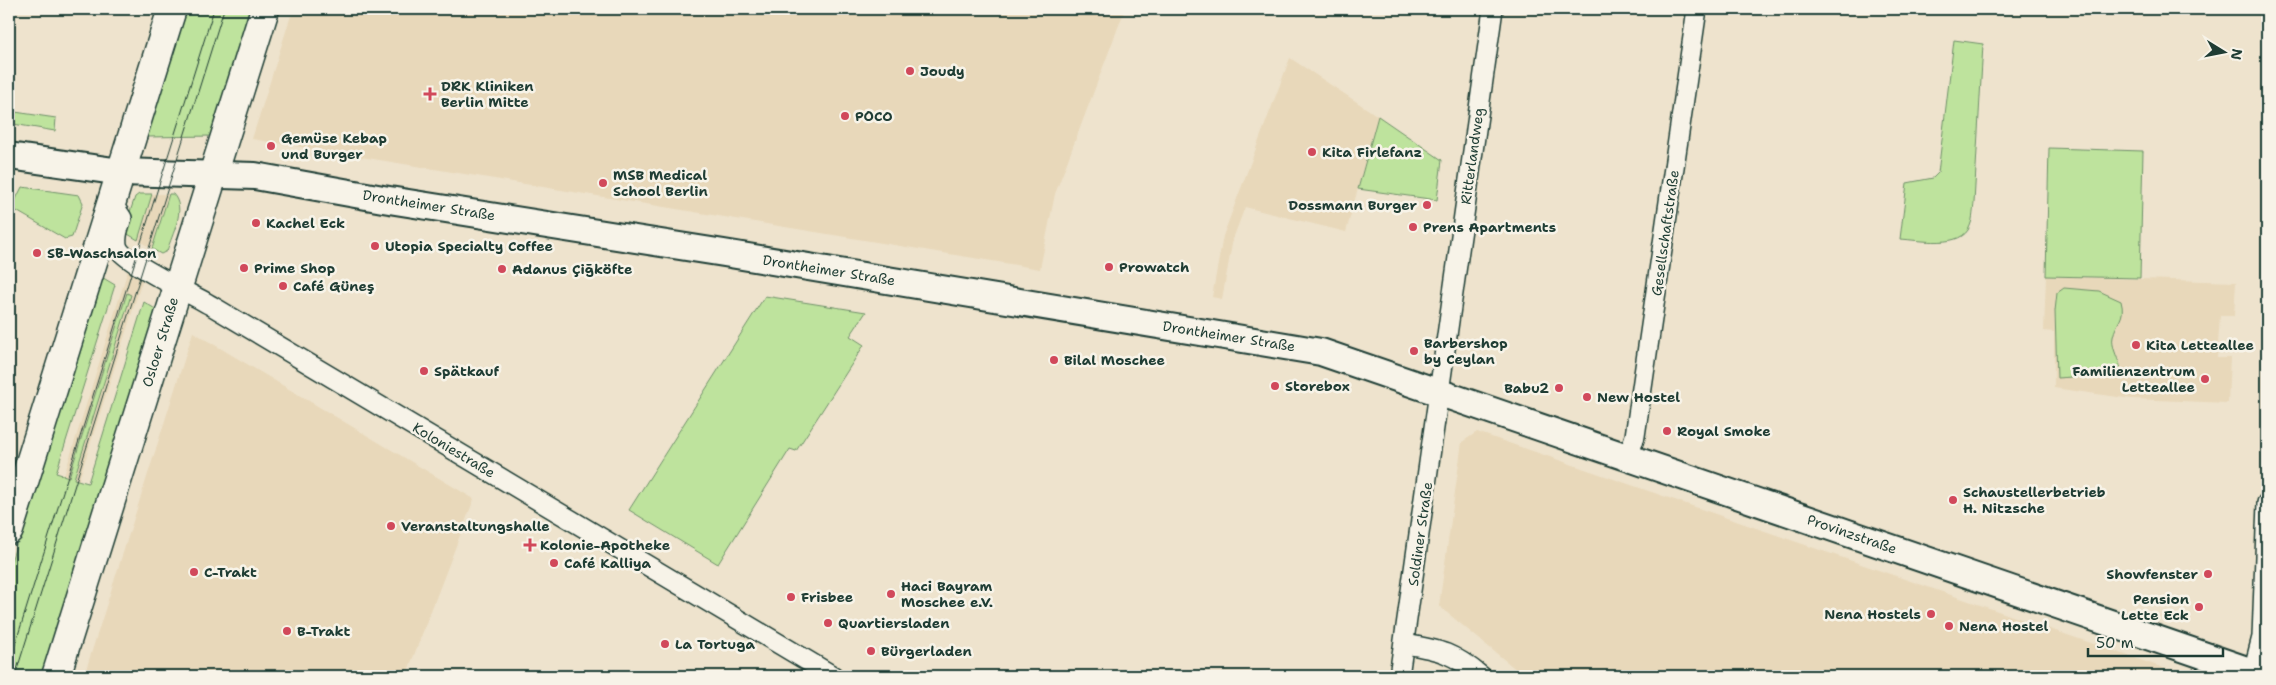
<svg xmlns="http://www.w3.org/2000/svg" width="2276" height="685" font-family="'Shantell Sans',sans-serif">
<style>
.built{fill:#e8d8ba}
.green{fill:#bee39d;stroke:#6e9068}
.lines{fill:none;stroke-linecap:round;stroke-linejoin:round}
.street-casing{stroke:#1f3d34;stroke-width:22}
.secondary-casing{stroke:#1f3d34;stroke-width:30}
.primary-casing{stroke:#1f3d34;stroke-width:31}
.street{stroke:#f7f3e8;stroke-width:19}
.secondary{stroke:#f7f3e8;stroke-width:26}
.primary{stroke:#f7f3e8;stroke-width:28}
.tram{stroke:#1f3d34;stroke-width:1}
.poi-dot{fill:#d1495b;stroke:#f7f3e8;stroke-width:2}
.labels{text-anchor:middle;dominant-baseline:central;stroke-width:5;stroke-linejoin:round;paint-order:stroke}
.poi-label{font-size:14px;font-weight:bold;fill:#1f3d34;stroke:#f7f3e8;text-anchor:start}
.street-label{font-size:14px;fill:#1f3d34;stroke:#f7f3e8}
</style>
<rect width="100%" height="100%" fill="#eee3cd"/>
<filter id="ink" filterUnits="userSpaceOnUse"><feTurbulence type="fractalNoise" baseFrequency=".02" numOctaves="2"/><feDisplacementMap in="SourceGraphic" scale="10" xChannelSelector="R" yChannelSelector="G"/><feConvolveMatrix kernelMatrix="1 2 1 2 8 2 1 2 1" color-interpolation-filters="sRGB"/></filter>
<g filter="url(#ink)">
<g class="built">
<path d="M 293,9 L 1125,9 L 1055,194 L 1040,269 L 252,139 Z"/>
<path d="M 1290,58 L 1378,116 L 1346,232 L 1245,207 L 1233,239 L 1222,299 L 1212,297 L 1223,236 Z"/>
<path d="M 152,194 L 169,194 L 152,249 L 138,240 Z"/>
<path d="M 128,270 L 143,278 L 79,480 L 9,676 L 64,476 Z"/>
<path d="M 2046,276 L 2236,282 L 2234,316 L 2220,316 L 2217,358 L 2230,358 L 2228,403 L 2132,399 L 2054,388 L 2054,332 L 2044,331 Z"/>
<path d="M 193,332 L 474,499 L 406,676 L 84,676 Z"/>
<path d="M 1477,432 L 1855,562 L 2187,676 L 1524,676 L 1439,606 L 1462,442 Z"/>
</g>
<g class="green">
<path d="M 185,9 L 253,9 L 213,136 L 147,137 Z"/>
<path d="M 1954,40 L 1983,44 L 1974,203 C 1973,210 1973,220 1970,226 C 1962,249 1919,240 1900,239 L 1907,183 L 1933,178 L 1938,173 Z"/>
<path d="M 15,112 L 56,118 L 55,131 L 13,124 Z"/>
<path d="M 1378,116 L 1442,160 L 1437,200 L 1358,189 Z"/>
<path d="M 2049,148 L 2143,151 L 2140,278 L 2046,276 Z"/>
<path d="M 22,187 L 79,195 L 83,203 L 72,237 L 65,239 L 13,209 L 12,207 Z"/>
<path d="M 139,194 L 152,194 L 138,240 L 126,233 L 125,227 L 135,197 Z"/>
<path d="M 169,194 L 173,194 C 187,209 172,234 167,251 L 161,254 L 152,249 Z"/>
<path d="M 100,276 L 115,285 L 56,473 L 69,477 L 127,293 L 131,295 L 74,479 L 88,483 L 144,302 L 157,310 L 44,676 L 9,676 L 9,568 Z"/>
<path d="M 2064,288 L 2099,291 L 2121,301 C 2126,319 2116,321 2113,337 C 2111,345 2117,357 2120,365 L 2117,374 L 2057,378 L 2055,311 L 2057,293 Z"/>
<path d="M 765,296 L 866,312 L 850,336 L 864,345 L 796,451 L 790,449 L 718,564 L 629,510 Z"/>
</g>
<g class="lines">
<g class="street-casing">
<g id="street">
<path d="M 112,203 L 122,218 C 119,227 114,238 118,248 C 124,262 196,296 212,306 L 833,676"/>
<path d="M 1628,457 L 1635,436 L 1697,9"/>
<path d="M 1405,644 C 1441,650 1453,653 1481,676"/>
<path d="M 1399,676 L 1493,9"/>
<path d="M 2252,676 L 2262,637 L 2267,503"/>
</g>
</g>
<g class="secondary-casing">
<path id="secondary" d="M 9,156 L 121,172 L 255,176 L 383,199 L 724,253 L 1321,352 L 2264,676"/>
</g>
<g class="primary-casing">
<g id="primary">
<path d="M 9,530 L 172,9"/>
<path d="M 56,676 L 265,9"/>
</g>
</g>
<use href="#street" class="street"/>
<use href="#secondary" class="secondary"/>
<use href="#primary" class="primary"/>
<g class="tram">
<path d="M 9,664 L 214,9"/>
<path d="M 15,676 L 224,9"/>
</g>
</g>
</g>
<g class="poi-dot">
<circle cx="910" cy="71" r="5"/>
<path d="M427.5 86.5h5v5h5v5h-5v5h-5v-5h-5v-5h5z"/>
<circle cx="845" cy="116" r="5"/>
<circle cx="271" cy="146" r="5"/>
<circle cx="1312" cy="152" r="5"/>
<circle cx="603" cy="183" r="5"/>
<circle cx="1427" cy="205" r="5"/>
<circle cx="256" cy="223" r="5"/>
<circle cx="1413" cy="227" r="5"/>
<circle cx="375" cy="246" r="5"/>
<circle cx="37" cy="253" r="5"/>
<circle cx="1109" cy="267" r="5"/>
<circle cx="244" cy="268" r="5"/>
<circle cx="502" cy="269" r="5"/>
<circle cx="283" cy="286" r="5"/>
<circle cx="2136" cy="345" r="5"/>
<circle cx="1414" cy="351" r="5"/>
<circle cx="1054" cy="360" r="5"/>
<circle cx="424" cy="371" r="5"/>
<circle cx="2205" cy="379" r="5"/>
<circle cx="1275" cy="386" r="5"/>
<circle cx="1559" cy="388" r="5"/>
<circle cx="1587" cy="397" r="5"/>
<circle cx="1667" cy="431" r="5"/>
<circle cx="1953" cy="500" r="5"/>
<circle cx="391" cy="526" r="5"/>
<path d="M527.5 537.5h5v5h5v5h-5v5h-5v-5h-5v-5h5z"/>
<circle cx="554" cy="563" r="5"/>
<circle cx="194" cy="572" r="5"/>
<circle cx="2208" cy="574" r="5"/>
<circle cx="891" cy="594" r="5"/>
<circle cx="791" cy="597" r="5"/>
<circle cx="2199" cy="607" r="5"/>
<circle cx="1931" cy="614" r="5"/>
<circle cx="828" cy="623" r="5"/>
<circle cx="1949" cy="626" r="5"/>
<circle cx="287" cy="631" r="5"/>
<circle cx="665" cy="644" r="5"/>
<circle cx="871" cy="651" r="5"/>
</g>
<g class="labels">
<g class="poi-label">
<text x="920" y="71">Joudy</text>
<text x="441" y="86">DRK Kliniken<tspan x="441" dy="16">Berlin Mitte</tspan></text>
<text x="855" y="116">POCO</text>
<text x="281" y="138">Gemüse Kebap<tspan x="281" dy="16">und Burger</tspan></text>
<text x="1322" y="152">Kita Firlefanz</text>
<text x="613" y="175">MSB Medical<tspan x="613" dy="16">School Berlin</tspan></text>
<text x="1417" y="205" text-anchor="end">Dossmann Burger</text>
<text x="266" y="223">Kachel Eck</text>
<text x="1423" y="227">Prens Apartments</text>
<text x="385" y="246">Utopia Specialty Coffee</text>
<text x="47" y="253">SB-Waschsalon</text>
<text x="1119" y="267">Prowatch</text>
<text x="254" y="268">Prime Shop</text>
<text x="512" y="269">Adanus Çiğköfte</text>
<text x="293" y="286">Café Güneş</text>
<text x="1424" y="343">Barbershop<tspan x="1424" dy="16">by Ceylan</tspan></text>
<text x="2146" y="345">Kita Letteallee</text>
<text x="1064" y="360">Bilal Moschee</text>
<text x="434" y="371">Spätkauf</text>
<text x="2195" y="371" text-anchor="end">Familienzentrum<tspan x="2195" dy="16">Letteallee</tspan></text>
<text x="1285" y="386">Storebox</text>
<text x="1549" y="388" text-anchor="end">Babu2</text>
<text x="1597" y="397">New Hostel</text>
<text x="1677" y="431">Royal Smoke</text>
<text x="1963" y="492">Schaustellerbetrieb<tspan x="1963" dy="16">H. Nitzsche</tspan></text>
<text x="401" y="526">Veranstaltungshalle</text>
<text x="540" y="545">Kolonie-Apotheke</text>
<text x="564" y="563">Café Kalliya</text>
<text x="204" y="572">C-Trakt</text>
<text x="2198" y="574" text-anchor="end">Showfenster</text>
<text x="901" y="586">Haci Bayram<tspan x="901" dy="16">Moschee e.V.</tspan></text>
<text x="801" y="597">Frisbee</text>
<text x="2189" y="599" text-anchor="end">Pension<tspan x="2189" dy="16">Lette Eck</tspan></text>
<text x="1921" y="614" text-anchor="end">Nena Hostels</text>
<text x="838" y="623">Quartiersladen</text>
<text x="1959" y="626">Nena Hostel</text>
<text x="297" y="631">B-Trakt</text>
<text x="675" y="644">La Tortuga</text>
<text x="881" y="651">Bürgerladen</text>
</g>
<g class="street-label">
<text transform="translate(1472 156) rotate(-82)">Ritterlandweg</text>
<text transform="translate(429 205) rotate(9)">Drontheimer Straße</text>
<text transform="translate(1665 233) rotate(-82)">Gesellschaftstraße</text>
<text transform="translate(829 270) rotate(9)">Drontheimer Straße</text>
<text transform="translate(1229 336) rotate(9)">Drontheimer Straße</text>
<text transform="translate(160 342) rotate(-73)">Osloer Straße</text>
<text transform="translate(454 450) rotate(31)">Koloniestraße</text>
<text transform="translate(1420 534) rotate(-82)">Soldiner Straße</text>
<text transform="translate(1852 534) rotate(19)">Provinzstraße</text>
</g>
</g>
<rect width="2276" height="685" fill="none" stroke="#f7f3e8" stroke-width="30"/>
<rect x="15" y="15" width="2246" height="655" fill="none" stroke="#1f3d34" stroke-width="2" filter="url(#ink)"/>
<g transform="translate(2224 52) rotate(100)" stroke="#f7f3e8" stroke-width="4" paint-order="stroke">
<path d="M0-4L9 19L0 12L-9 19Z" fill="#1f3d34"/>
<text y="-8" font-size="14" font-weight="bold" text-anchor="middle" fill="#1f3d34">N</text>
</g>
<path d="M2088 648v8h135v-8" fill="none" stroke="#1f3d34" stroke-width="2.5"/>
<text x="2096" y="648" font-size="15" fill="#1f3d34" stroke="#f7f3e8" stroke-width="4" paint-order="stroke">50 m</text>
</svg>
